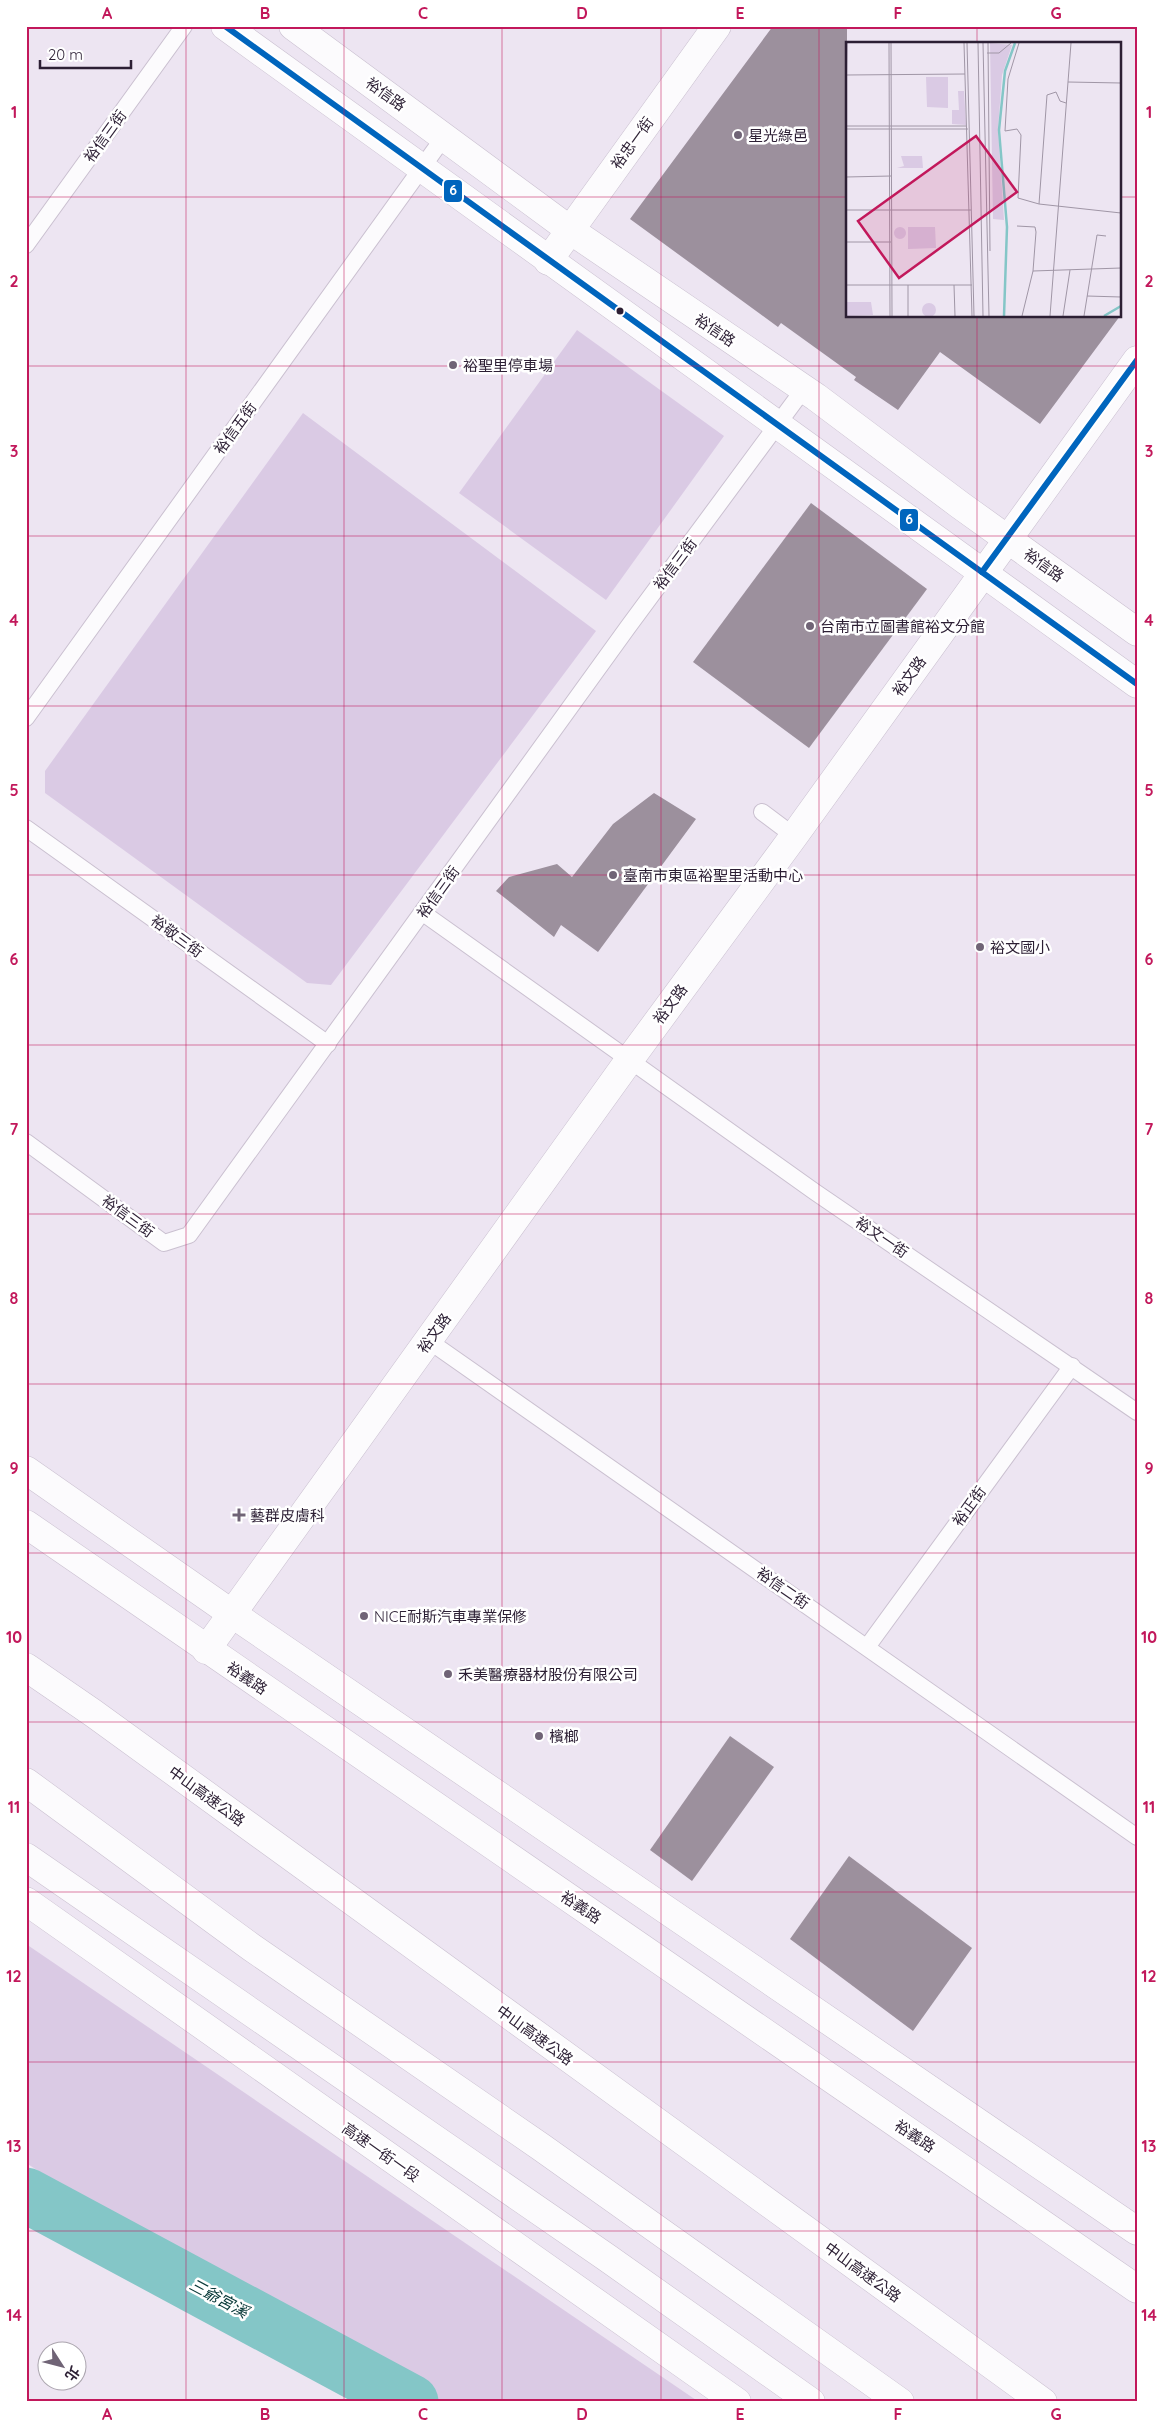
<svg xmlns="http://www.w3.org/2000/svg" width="1163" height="2428" font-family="Quicksand,'Noto Sans TC',sans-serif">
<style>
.green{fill:#dacae4}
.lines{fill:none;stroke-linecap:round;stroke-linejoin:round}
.river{stroke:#84c6c7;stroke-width:55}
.building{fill:#9c909d}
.service-casing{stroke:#cac0d0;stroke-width:18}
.minor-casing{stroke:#cac0d0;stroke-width:29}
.tertiary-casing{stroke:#cac0d0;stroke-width:29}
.motorway-casing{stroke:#cac0d0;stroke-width:29}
.service{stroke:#fcfbfd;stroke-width:16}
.minor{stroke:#fcfbfd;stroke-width:28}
.tertiary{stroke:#fcfbfd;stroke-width:28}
.motorway{stroke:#fcfbfd;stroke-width:28}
.bus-1-casing{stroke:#fff;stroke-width:10}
.bus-1{stroke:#0065bd;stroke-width:6}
.grid{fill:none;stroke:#c2185b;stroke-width:1;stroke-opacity:0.55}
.poi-dot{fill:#706476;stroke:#fff;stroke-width:2}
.bus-dot{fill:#2c1f34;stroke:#fff;stroke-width:2}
.labels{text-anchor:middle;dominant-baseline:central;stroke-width:5;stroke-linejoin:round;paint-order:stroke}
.street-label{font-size:15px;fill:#2c1f34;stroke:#fff}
.poi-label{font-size:15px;fill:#2c1f34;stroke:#fff;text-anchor:start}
.water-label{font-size:16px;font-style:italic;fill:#063736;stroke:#fff}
.inset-river{fill:none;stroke:#84c6c7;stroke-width:2.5}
.inset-road{fill:none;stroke:#a096a6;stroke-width:1}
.view{fill:#c2185b;fill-opacity:0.15;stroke:#c2185b;stroke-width:2.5}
.inset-edge{fill:none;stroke:#2c1f34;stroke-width:2.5}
.line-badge{stroke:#fff;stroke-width:2}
.badge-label{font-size:14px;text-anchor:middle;font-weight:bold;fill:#fff}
.neatline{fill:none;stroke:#c2185b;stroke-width:2}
.grid-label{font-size:16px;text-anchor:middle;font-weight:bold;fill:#c2185b}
</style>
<rect width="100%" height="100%" fill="#ede5f2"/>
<g class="green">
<path d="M 577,330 L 724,436 L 606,600 L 459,493 Z"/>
<path d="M 303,413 L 596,631 L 331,985 L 307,983 L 45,793 L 45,771 Z"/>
<path d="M 26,1944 L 699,2402 L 404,2402 L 26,2163 Z"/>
</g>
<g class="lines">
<path class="river" d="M 26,2195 L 411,2402"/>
</g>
<g class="building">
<path d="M 773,26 L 847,26 L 847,316 L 1120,316 L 1040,424 L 940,352 L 898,410 L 854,380 L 856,377 L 781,323 L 778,327 L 630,219 Z"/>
<path d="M 811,503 L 927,589 L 809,748 L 693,662 Z"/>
<path d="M 654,793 L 696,819 L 598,952 L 561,925 L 554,937 L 496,891 L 509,877 L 557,864 L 572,877 L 613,824 Z"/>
<path d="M 730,1736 L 774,1767 L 692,1881 L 650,1850 Z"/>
<path d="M 849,1856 L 972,1948 L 913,2031 L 790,1939 Z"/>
</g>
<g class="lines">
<g class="service-casing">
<g id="service">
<path d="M 26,245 L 184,26"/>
<path d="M 26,718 L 444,137"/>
<path d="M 762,812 L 794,836"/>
<path d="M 26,828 L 328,1044"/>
<path d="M 423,913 L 815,1192 L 1137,1412"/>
<path d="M 26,1142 L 164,1243 L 189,1235 L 628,627 L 803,390"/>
<path d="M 429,1341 L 1137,1837"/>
<path d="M 867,1647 L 1072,1366"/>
</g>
</g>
<g class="minor-casing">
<g id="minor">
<path d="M 548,261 L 717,26"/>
<path d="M 206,1650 L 630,1059 L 794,836 L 1137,360"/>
<path d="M 26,1901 L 737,2402"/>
</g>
</g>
<g class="tertiary-casing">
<g id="tertiary">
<path d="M 225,26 L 1137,684"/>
<path d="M 293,26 L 570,230 L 816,397 L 960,505 L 1137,632"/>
<path d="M 26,1470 L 231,1613 L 1137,2231"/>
<path d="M 26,1524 L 1137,2289"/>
</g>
</g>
<g class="motorway-casing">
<g id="motorway">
<path d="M 26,1667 L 93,1713 L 1043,2402"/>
<path d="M 26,1782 L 251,1947 L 541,2147 L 900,2402"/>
<path d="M 26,1857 L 606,2257 L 811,2402"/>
</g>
</g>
<use href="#service" class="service"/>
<use href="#minor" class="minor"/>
<use href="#tertiary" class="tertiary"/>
<use href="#motorway" class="motorway"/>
<g class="bus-1-casing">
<g id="bus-1">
<path d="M 225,26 L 1137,684"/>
<path d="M 982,572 L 1137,360"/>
</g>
</g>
<use href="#bus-1" class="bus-1"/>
</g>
<path class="grid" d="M 186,26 L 186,2402M 344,26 L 344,2402M 502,26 L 502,2402M 661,26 L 661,2402M 819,26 L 819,2402M 977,26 L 977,44M 26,197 L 847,197M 1119,197 L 1137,197M 977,316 L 977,2402M 26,366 L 1137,366M 26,536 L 1137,536M 26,706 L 1137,706M 26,875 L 1137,875M 26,1045 L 1137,1045M 26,1214 L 1137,1214M 26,1384 L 1137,1384M 26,1553 L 1137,1553M 26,1722 L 1137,1722M 26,1892 L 1137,1892M 26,2062 L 1137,2062M 26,2231 L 1137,2231"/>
<g class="poi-dot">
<circle cx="738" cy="135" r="5"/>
<circle cx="453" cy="365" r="5"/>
<circle cx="810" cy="626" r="5"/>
<circle cx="613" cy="875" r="5"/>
<circle cx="980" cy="947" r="5"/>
<path d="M236.5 1507.5h5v5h5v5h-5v5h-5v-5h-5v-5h5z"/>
<circle cx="364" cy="1616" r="5"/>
<circle cx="448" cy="1674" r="5"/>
<circle cx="539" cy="1736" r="5"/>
</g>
<circle class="bus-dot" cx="620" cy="311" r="4.5"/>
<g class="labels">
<g class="street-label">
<text transform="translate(386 94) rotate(36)">裕信路</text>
<text transform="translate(105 136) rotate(-54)">裕信三街</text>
<text transform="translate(632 143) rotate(-54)">裕忠一街</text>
<text transform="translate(715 330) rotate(34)">裕信路</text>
<text transform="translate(235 428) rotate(-54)">裕信五街</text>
<text transform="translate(675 564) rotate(-53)">裕信三街</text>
<text transform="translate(1044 565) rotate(36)">裕信路</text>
<text transform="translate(909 676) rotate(-54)">裕文路</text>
<text transform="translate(438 892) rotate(-54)">裕信三街</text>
<text transform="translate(177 936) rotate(36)">裕敬三街</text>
<text transform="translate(670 1004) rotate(-53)">裕文路</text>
<text transform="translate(128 1216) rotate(36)">裕信三街</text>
<text transform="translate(882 1237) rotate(34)">裕文一街</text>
<text transform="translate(434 1333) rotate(-54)">裕文路</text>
<text transform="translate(969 1506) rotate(-54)">裕正街</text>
<text transform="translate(783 1588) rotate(35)">裕信二街</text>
<text transform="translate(247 1678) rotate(34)">裕義路</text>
<text transform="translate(207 1796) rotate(36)">中山高速公路</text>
<text transform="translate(581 1907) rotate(34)">裕義路</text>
<text transform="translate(535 2035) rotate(36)">中山高速公路</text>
<text transform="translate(915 2136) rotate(34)">裕義路</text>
<text transform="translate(381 2152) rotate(35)">高速一街一段</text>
<text transform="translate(863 2272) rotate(36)">中山高速公路</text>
</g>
<g class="poi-label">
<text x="748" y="135">星光綠邑</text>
<text x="463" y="365">裕聖里停車場</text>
<text x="820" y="626">台南市立圖書館裕文分館</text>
<text x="623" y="875">臺南市東區裕聖里活動中心</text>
<text x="990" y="947">裕文國小</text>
<text x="250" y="1515">藝群皮膚科</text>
<text x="374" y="1616">NICE耐斯汽車專業保修</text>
<text x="458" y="1674">禾美醫療器材股份有限公司</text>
<text x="549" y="1736">檳榔</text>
</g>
<g class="water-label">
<text transform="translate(219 2298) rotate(28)">三爺宮溪</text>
</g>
</g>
<g transform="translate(846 42)">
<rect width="275" height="275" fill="#ede5f2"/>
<path d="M 144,1 L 166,3 L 156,33 L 152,87 L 158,178 L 147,177 ZM 80,35 L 102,35 L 102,66 L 81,65 ZM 112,49 L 118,49 L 120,83 L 106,82 L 106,68 L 113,68 ZM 55,114 L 76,114 L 77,126 L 51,126 L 58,124 ZM48 191a6 6 0 1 1 12 0a6 6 0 1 1-12 0ZM 62,185 L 89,185 L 90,206 L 62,207 ZM 0,260 L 25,260 L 27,273 L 0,274 ZM76 268a7 7 0 1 1 14 0a7 7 0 1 1-14 0Z" fill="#dacae4"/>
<path class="inset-river" d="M 158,274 L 161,185 L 153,88 L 159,29 L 169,1M 258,274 L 275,264"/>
<path class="inset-road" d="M 43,1 L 44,274M 45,1 L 46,274M 118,1 L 126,274M 121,1 L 128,274M 132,1 L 137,274M 137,1 L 143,274M 142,1 L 144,209M 173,1 L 162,37 L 159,89 L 171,87 L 175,93 L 172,156 L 193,162 L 275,171M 141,11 L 153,11 L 165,1M 0,33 L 119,32M 222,40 L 275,41M 0,64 L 1,1M 0,69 L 0,90M 0,84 L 120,84M 0,87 L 122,87M 0,135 L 45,134M 193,162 L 201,53 L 210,50 L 214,59 L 220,61M 0,168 L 125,168M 171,184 L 189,185 L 190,190 L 187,229 L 176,274M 0,200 L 45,200M 187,229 L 275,226M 0,243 L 126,243M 62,243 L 62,274M 108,243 L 109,274M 241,254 L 275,255M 204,274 L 225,1M 217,274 L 224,228M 238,274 L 251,193 L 260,194"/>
<path class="view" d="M 130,94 L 171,150 L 53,236 L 12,179 Z"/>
<rect width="275" height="275" class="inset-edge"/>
</g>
<g class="line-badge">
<rect x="443" y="179" width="20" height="24" rx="5" fill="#0065bd"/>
<rect x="899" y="508" width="20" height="24" rx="5" fill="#0065bd"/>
</g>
<g class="badge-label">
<text x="453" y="195">6</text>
<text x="909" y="524">6</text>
</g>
<rect width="1163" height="2428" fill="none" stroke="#ffffff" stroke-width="55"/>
<g transform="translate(62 2366) rotate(126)"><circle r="24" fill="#ffffff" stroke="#aba5ae"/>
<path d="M0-4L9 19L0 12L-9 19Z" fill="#706476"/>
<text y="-8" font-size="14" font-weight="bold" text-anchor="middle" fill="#2c1f34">北</text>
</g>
<path d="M40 60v8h91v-8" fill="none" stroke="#2c1f34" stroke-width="2.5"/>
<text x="48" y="60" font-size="15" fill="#2c1f34" stroke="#ffffff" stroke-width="4" paint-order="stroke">20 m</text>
<rect x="28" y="28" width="1108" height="2372" class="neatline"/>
<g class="grid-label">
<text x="107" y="19">A</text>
<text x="265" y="19">B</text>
<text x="423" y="19">C</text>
<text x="582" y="19">D</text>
<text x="740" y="19">E</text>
<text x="898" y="19">F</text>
<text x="1056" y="19">G</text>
<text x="14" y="118">1</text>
<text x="1149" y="118">1</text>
<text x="14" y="287">2</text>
<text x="1149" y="287">2</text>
<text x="14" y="457">3</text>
<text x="1149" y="457">3</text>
<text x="14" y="626">4</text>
<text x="1149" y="626">4</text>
<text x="14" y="796">5</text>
<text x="1149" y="796">5</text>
<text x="14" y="965">6</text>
<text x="1149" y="965">6</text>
<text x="14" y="1135">7</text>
<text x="1149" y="1135">7</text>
<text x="14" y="1304">8</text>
<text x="1149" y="1304">8</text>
<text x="14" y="1474">9</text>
<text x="1149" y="1474">9</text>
<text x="14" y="1643">10</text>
<text x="1149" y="1643">10</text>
<text x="14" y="1813">11</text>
<text x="1149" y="1813">11</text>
<text x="14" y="1982">12</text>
<text x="1149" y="1982">12</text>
<text x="14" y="2152">13</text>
<text x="1149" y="2152">13</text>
<text x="14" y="2321">14</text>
<text x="1149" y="2321">14</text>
<text x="107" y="2420">A</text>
<text x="265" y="2420">B</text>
<text x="423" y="2420">C</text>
<text x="582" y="2420">D</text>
<text x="740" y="2420">E</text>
<text x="898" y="2420">F</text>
<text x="1056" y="2420">G</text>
</g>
</svg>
